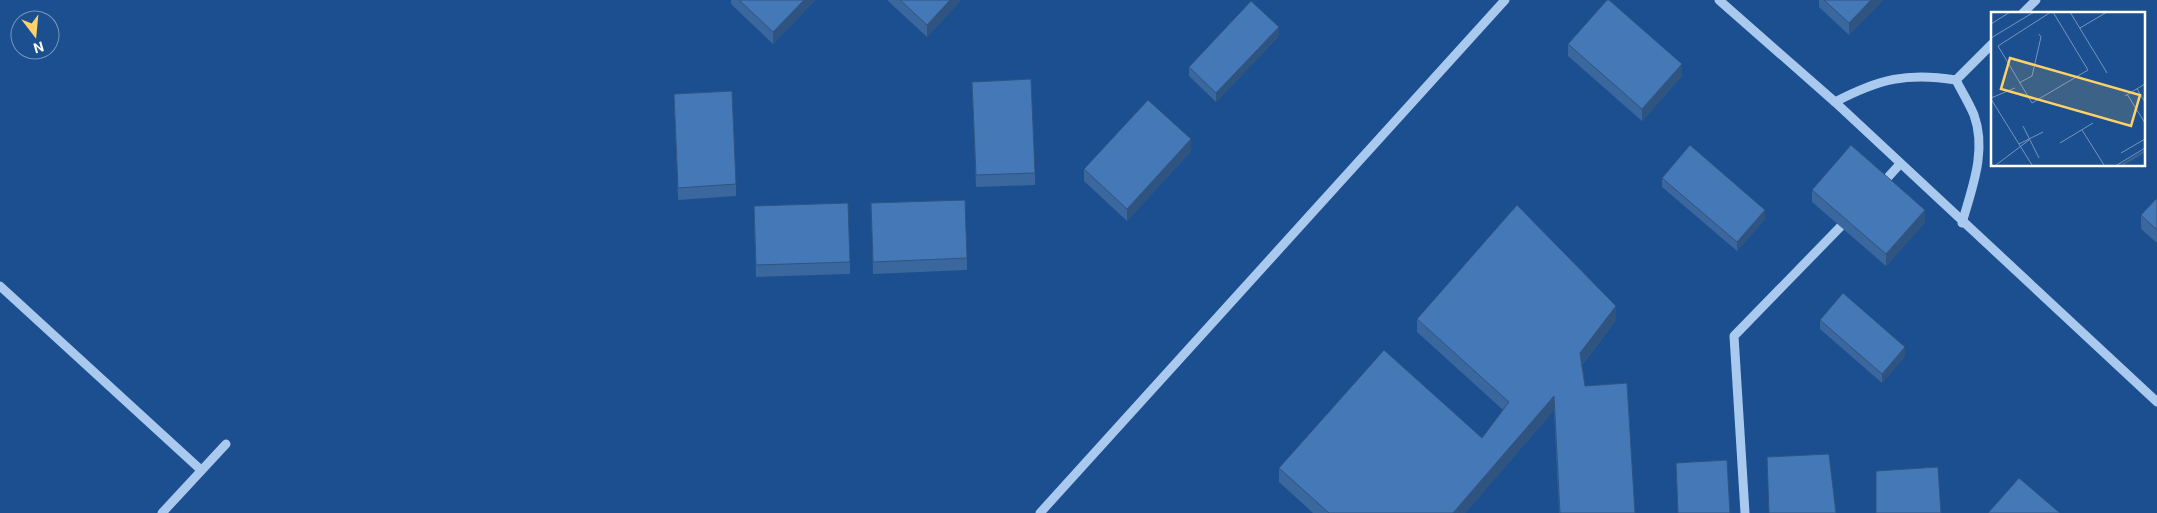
<svg xmlns="http://www.w3.org/2000/svg" width="2157" height="513" font-family="Roboto,sans-serif">
<style>
.lines{fill:none;stroke-linecap:round;stroke-linejoin:round}
.minor{stroke:#a9c9ee;stroke-width:9}
.wall{fill:#3a679d}
.shaded-wall{fill:#305480}
.building{fill:#4478b7;stroke:#305480}
.inset-river{fill:none;stroke:#3c6290;stroke-width:2.5}
.inset-road{fill:none;stroke:#7695bc;stroke-width:1}
.view{fill:#ffd166;fill-opacity:0.15;stroke:#ffd166;stroke-width:2.5}
.inset-edge{fill:none;stroke:#fff;stroke-width:2.5}
</style>
<rect width="100%" height="100%" fill="#1b4f8f"/>
<g class="lines">
<g class="minor">
<path d="M 1719,0 L 1835,102 L 2157,402"/>
<path d="M 2022,14 L 2036,0"/>
<path d="M 1956,80 L 1992,44"/>
<path d="M 1835,102 C 1879,79 1907,72 1956,80 C 1962,92 1969,103 1974,115 C 1987,151 1972,188 1962,223"/>
<path d="M 1880,186 L 1900,164"/>
<path d="M 0,286 L 201,470"/>
<path d="M 162,513 L 226,444"/>
<path d="M 1040,513 L 1505,0"/>
<path d="M 1745,513 L 1734,336 L 1848,219"/>
</g>
</g>
<g class="wall">
<path d="M 731,0 L 815,0 L 773,44 L 731,4 Z"/>
<path d="M 887,0 L 961,0 L 927,37 Z"/>
<path d="M 1819,0 L 1883,0 L 1849,35 L 1819,7 Z"/>
<path d="M 1279,36 L 1216,102 L 1189,76 L 1189,67 Z"/>
<path d="M 1568,44 L 1682,76 L 1642,121 L 1568,56 Z"/>
<path d="M 972,82 L 1035,173 L 1035,185 L 976,187 Z"/>
<path d="M 674,94 L 736,184 L 736,196 L 678,200 Z"/>
<path d="M 1191,151 L 1127,221 L 1084,181 L 1084,169 Z"/>
<path d="M 1662,178 L 1765,219 L 1737,251 L 1662,187 Z"/>
<path d="M 1812,190 L 1925,222 L 1886,266 L 1812,202 Z"/>
<path d="M 2157,198 L 2157,243 L 2141,229 L 2141,215 Z"/>
<path d="M 871,203 L 967,258 L 967,270 L 873,274 Z"/>
<path d="M 754,218 L 850,262 L 850,274 L 756,277 Z"/>
<path d="M 1417,319 L 1616,320 L 1582,365 L 1585,386 L 1635,513 L 1559,513 L 1554,410 L 1465,513 L 1313,513 L 1279,482 L 1279,468 L 1482,438 L 1503,410 L 1417,332 Z"/>
<path d="M 1820,320 L 1905,356 L 1882,383 L 1820,329 Z"/>
<path d="M 1767,457 L 1836,513 L 1769,513 Z"/>
<path d="M 1676,463 L 1730,513 L 1678,513 Z"/>
</g>
<g class="shaded-wall">
<path d="M 804,0 L 815,0 L 773,44 L 773,32 Z"/>
<path d="M 950,0 L 961,0 L 927,37 L 927,25 Z"/>
<path d="M 1871,0 L 1883,0 L 1849,35 L 1849,23 Z"/>
<path d="M 1279,27 L 1279,36 L 1216,102 L 1216,93 Z"/>
<path d="M 1682,64 L 1682,76 L 1642,121 L 1642,109 Z"/>
<path d="M 1191,139 L 1191,151 L 1127,221 L 1127,209 Z"/>
<path d="M 1765,210 L 1765,219 L 1737,251 L 1737,242 Z"/>
<path d="M 1925,210 L 1925,222 L 1886,266 L 1886,254 Z"/>
<path d="M 1616,306 L 1616,320 L 1580,367 L 1580,353 Z"/>
<path d="M 1905,347 L 1905,356 L 1882,383 L 1882,374 Z"/>
<path d="M 1554,396 L 1554,410 L 1465,513 L 1453,513 Z"/>
</g>
<g class="building">
<path d="M 739,0 L 804,0 L 773,32 Z"/>
<path d="M 900,0 L 950,0 L 927,25 Z"/>
<path d="M 1607,0 L 1609,0 L 1682,64 L 1642,109 L 1568,44 Z"/>
<path d="M 1824,0 L 1871,0 L 1849,23 Z"/>
<path d="M 1251,1 L 1279,27 L 1216,93 L 1189,67 Z"/>
<path d="M 1031,79 L 1035,173 L 976,175 L 972,82 Z"/>
<path d="M 732,91 L 736,184 L 678,188 L 674,94 Z"/>
<path d="M 1148,100 L 1191,139 L 1127,209 L 1084,169 Z"/>
<path d="M 1690,145 L 1765,210 L 1737,242 L 1662,178 Z"/>
<path d="M 1851,145 L 1925,210 L 1886,254 L 1812,190 Z"/>
<path d="M 2157,198 L 2157,230 L 2141,215 Z"/>
<path d="M 965,200 L 967,258 L 873,262 L 871,203 Z"/>
<path d="M 848,203 L 850,262 L 756,265 L 754,206 Z"/>
<path d="M 1517,205 L 1616,306 L 1580,353 L 1585,386 L 1627,383 L 1635,513 L 1560,513 L 1554,396 L 1453,513 L 1329,513 L 1279,468 L 1384,350 L 1482,438 L 1509,402 L 1417,319 Z"/>
<path d="M 1843,293 L 1905,347 L 1882,374 L 1820,320 Z"/>
<path d="M 1829,454 L 1836,513 L 1769,513 L 1767,457 Z"/>
<path d="M 1727,460 L 1730,513 L 1678,513 L 1676,463 Z"/>
<path d="M 1938,467 L 1941,513 L 1876,513 L 1876,471 Z"/>
<path d="M 2019,478 L 2060,513 L 1988,513 Z"/>
</g>
<g transform="translate(1991 12)">
<rect width="154" height="154" fill="#1b4f8f"/>
<path class="inset-river" d="M 131,153 L 154,139"/>
<path class="inset-road" d="M 60,0 L 7,34 L 41,91 L 97,58 L 62,0M 79,0 L 116,61M 0,12 L 19,0M 89,16 L 116,0M 0,26 L 43,0M 28,71 L 41,64 L 50,25 L 48,22M 146,77 L 154,90M 136,82 L 154,111M 134,84 L 154,72M 0,86 L 24,76M 0,87 L 41,153M 32,114 L 48,146M 91,118 L 113,153M 69,131 L 102,111M 28,132 L 52,120M 130,141 L 154,127M 5,153 L 38,128M 126,153 L 154,136"/>
<path class="view" d="M 19,46 L 149,83 L 140,114 L 10,77 Z"/>
<rect width="154" height="154" class="inset-edge"/>
</g>
<g transform="translate(35 35) rotate(164)"><circle r="24" fill="#1b4f8f" stroke="#7695bc"/>
<path d="M0-4L9 19L0 12L-9 19Z" fill="#ffd166"/>
<text y="-8" font-size="14" font-weight="bold" text-anchor="middle" fill="#ffffff">N</text>
</g>
</svg>
